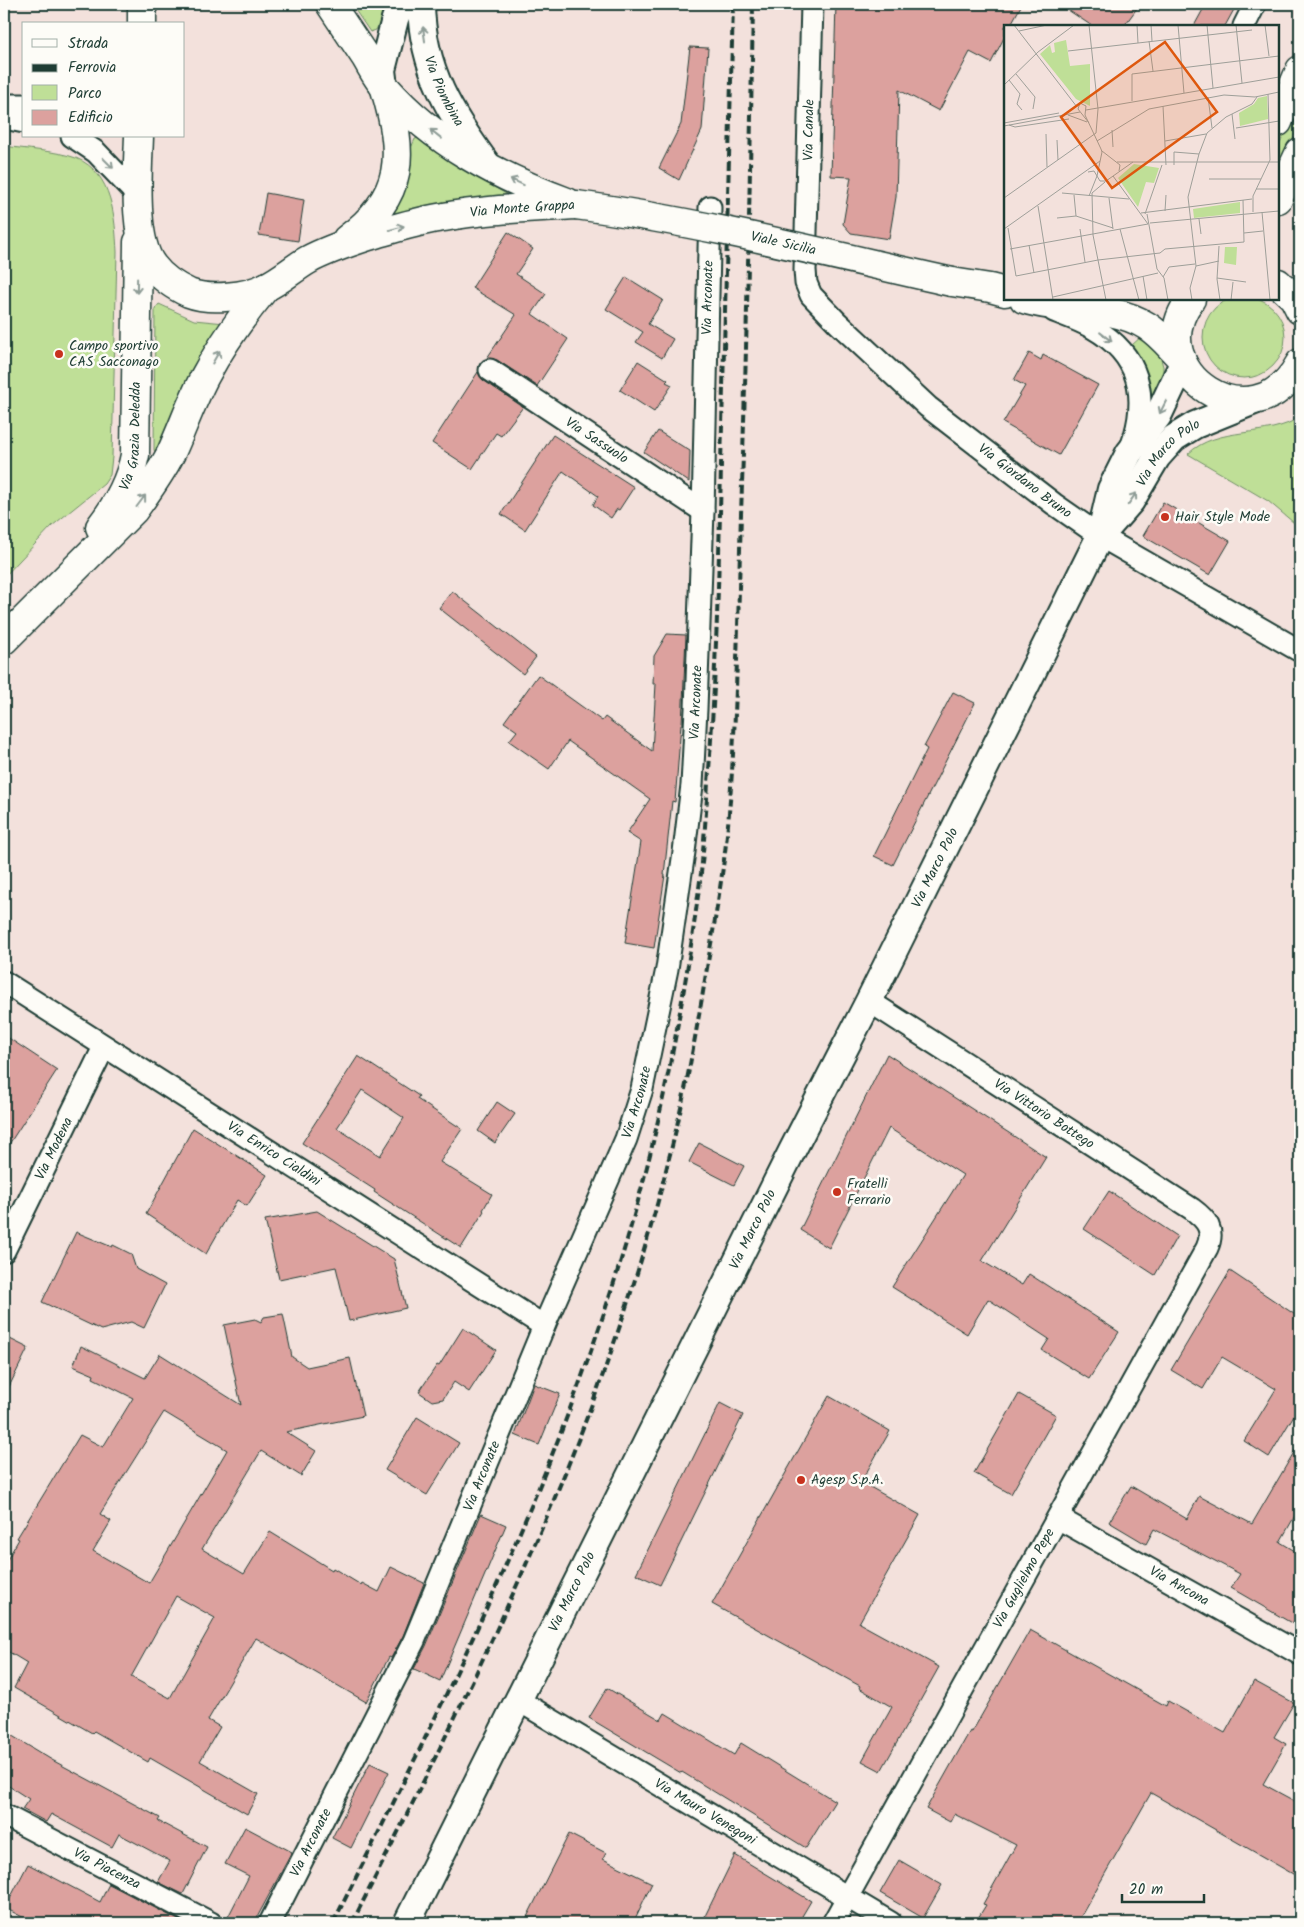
<svg xmlns="http://www.w3.org/2000/svg" width="1304" height="1927" font-family="Kalam,sans-serif">
<style>
.green{fill:#bfdf97;stroke:#6f8e66}
.building{fill:#dca19e;stroke:#1f3d34;fill-rule:evenodd}
.lines{fill:none;stroke-linecap:round;stroke-linejoin:round}
.minor-casing{stroke:#1f3d34;stroke-width:25}
.tertiary-casing{stroke:#1f3d34;stroke-width:30}
.secondary-casing{stroke:#1f3d34;stroke-width:31}
.minor{stroke:#fdfcf7;stroke-width:21}
.tertiary{stroke:#fdfcf7;stroke-width:26}
.secondary{stroke:#fdfcf7;stroke-width:28}
.rail{stroke:#1f3d34;stroke-width:4;stroke-dasharray:8 4;stroke-linecap:butt}
.secondary-bridge-casing{stroke:#1f3d34;stroke-width:31;stroke-linecap:butt}
.secondary-bridge{stroke:#fdfcf7;stroke-width:28}
.oneway{stroke:#8e9c96}
.poi-dot{fill:#c8321e;stroke:#fdfcf7;stroke-width:2}
.labels{text-anchor:middle;dominant-baseline:central;stroke-width:5;stroke-linejoin:round;paint-order:stroke}
.street-label{font-size:14px;fill:#1f3d34;stroke:#fdfcf7}
.poi-label{font-size:14px;fill:#1f3d34;stroke:#fdfcf7;text-anchor:start}
.inset-road{fill:none;stroke:#9e9f99;stroke-width:1}
.view{fill:#de580e;fill-opacity:0.15;stroke:#de580e;stroke-width:2.5}
.inset-edge{fill:none;stroke:#1f3d34;stroke-width:2.5}
</style>
<rect width="100%" height="100%" fill="#f3e1dc"/>
<filter id="ink" filterUnits="userSpaceOnUse"><feTurbulence type="fractalNoise" baseFrequency=".02" numOctaves="2"/><feDisplacementMap in="SourceGraphic" scale="10" xChannelSelector="R" yChannelSelector="G"/><feConvolveMatrix kernelMatrix="1 2 1 2 8 2 1 2 1" color-interpolation-filters="sRGB"/></filter>
<g filter="url(#ink)">
<g class="green">
<path d="M 351,4 L 389,4 L 376,30 L 370,32 Z"/>
<path d="M 1300,99 L 1300,123 L 1278,171 L 1278,147 Z"/>
<path d="M 422,137 C 450,159 477,178 508,195 L 509,202 L 390,217 L 405,190 L 411,148 L 415,139 Z"/>
<path d="M 4,146 C 24,149 57,151 76,158 C 113,173 115,218 117,252 L 112,457 L 110,475 L 104,484 L 52,526 L 4,577 Z"/>
<circle cx="1244" cy="337" r="41"/>
<path d="M 159,304 L 194,320 L 225,323 L 156,453 L 154,450 L 155,309 Z"/>
<path d="M 1143,335 L 1158,350 L 1163,366 L 1163,387 L 1152,403 C 1149,381 1142,365 1131,346 Z"/>
<path d="M 1300,417 L 1300,528 L 1268,501 L 1188,454 C 1218,425 1267,439 1300,417 Z"/>
</g>
<g class="building">
<path d="M 836,4 L 1022,4 L 1010,26 L 1005,26 L 1005,36 L 991,63 L 970,52 L 939,111 L 899,90 L 896,197 L 889,239 L 851,233 L 843,224 L 851,177 L 831,176 Z"/>
<path d="M 1059,4 L 1140,4 L 1124,26 L 1092,26 Z"/>
<path d="M 1206,4 L 1237,4 L 1225,26 L 1194,26 Z"/>
<path d="M 690,47 L 708,48 L 702,130 L 679,180 L 659,168 L 681,124 Z"/>
<path d="M 266,193 L 304,200 L 298,241 L 259,235 Z"/>
<path d="M 508,232 L 533,249 L 516,274 L 546,294 L 532,314 L 568,339 L 537,386 L 497,360 L 487,358 L 516,315 L 472,288 Z"/>
<path d="M 626,277 L 663,300 L 648,324 L 673,339 L 662,358 L 636,342 L 643,332 L 606,309 Z"/>
<path d="M 1029,353 L 1041,360 L 1043,355 L 1098,385 L 1059,455 L 1003,423 L 1025,386 L 1014,380 Z"/>
<path d="M 638,361 L 668,380 L 666,382 L 672,385 L 654,412 L 620,390 Z"/>
<path d="M 478,372 L 483,380 L 523,407 L 501,436 L 496,433 L 472,469 L 432,443 Z"/>
<path d="M 658,431 L 690,451 L 689,482 L 644,452 Z"/>
<path d="M 553,435 L 634,487 L 619,510 L 617,509 L 611,518 L 593,505 L 598,496 L 563,471 L 525,530 L 501,514 Z"/>
<path d="M 1163,502 L 1230,541 L 1210,575 L 1143,536 Z"/>
<path d="M 452,591 L 536,657 L 523,674 L 439,608 Z"/>
<path d="M 667,634 L 686,635 L 685,658 L 682,724 L 681,724 L 675,802 L 672,801 L 664,875 L 665,875 L 654,948 L 625,943 L 641,842 L 627,833 L 650,799 L 568,741 L 549,769 L 509,741 L 517,731 L 504,722 L 538,675 L 602,721 L 605,717 L 652,751 L 656,684 L 653,684 L 654,656 Z"/>
<path d="M 953,692 L 975,703 L 893,865 L 874,856 L 927,749 L 924,747 Z"/>
<path d="M 4,1035 L 57,1070 L 4,1152 Z"/>
<path d="M 887,1054 L 1046,1157 L 982,1261 L 1022,1285 L 1029,1274 L 1119,1332 L 1089,1379 L 1042,1350 L 1049,1339 L 988,1299 L 967,1334 L 892,1287 L 963,1175 L 889,1128 L 829,1248 L 800,1230 Z"/>
<path d="M 358,1056 L 419,1096 L 417,1099 L 462,1129 L 440,1162 L 492,1194 L 483,1210 L 484,1211 L 461,1248 L 374,1192 L 375,1190 L 302,1143 ZM 362,1090 L 404,1118 L 380,1156 L 337,1128 Z"/>
<path d="M 497,1102 L 515,1114 L 495,1143 L 478,1131 Z"/>
<path d="M 193,1128 L 267,1175 L 247,1206 L 237,1200 L 206,1254 L 146,1214 Z"/>
<path d="M 699,1143 L 744,1166 L 734,1185 L 689,1162 Z"/>
<path d="M 1109,1191 L 1177,1236 L 1155,1275 L 1084,1229 Z"/>
<path d="M 317,1211 L 394,1259 L 406,1308 L 349,1321 L 336,1267 L 279,1279 L 265,1220 Z"/>
<path d="M 76,1232 L 112,1247 L 113,1245 L 131,1254 L 136,1269 L 165,1285 L 144,1328 L 131,1322 L 101,1330 L 42,1302 Z"/>
<path d="M 1230,1271 L 1300,1318 L 1300,1405 L 1269,1457 L 1244,1441 L 1276,1389 L 1222,1357 L 1203,1389 L 1171,1370 Z"/>
<path d="M 283,1314 L 292,1357 L 307,1367 L 350,1358 L 363,1416 L 286,1432 L 316,1451 L 301,1476 L 261,1451 L 202,1549 L 244,1574 L 270,1532 L 332,1570 L 333,1568 L 361,1585 L 362,1583 L 379,1592 L 391,1567 L 424,1583 L 403,1636 L 391,1658 L 389,1657 L 366,1702 L 256,1638 L 208,1720 L 220,1727 L 200,1761 L 258,1794 L 247,1814 L 150,1758 L 148,1762 L 94,1731 L 92,1733 L 14,1688 L 27,1663 L 4,1649 L 4,1565 L 19,1539 L 17,1538 L 80,1435 L 103,1447 L 133,1398 L 93,1378 L 94,1375 L 73,1366 L 81,1346 L 145,1378 L 160,1354 L 241,1405 L 224,1325 L 255,1319 L 261,1322 L 264,1317 ZM 164,1412 L 227,1450 L 149,1583 L 93,1551 L 111,1521 L 100,1514 ZM 176,1596 L 215,1618 L 170,1698 L 131,1677 Z"/>
<path d="M 463,1328 L 496,1350 L 469,1392 L 454,1382 L 443,1399 L 432,1401 L 419,1392 L 437,1365 L 439,1366 Z"/>
<path d="M 4,1336 L 28,1348 L 4,1397 Z"/>
<path d="M 534,1384 L 560,1394 L 539,1445 L 515,1435 Z"/>
<path d="M 1019,1394 L 1056,1415 L 1011,1494 L 974,1473 Z"/>
<path d="M 829,1396 L 890,1431 L 861,1482 L 920,1515 L 859,1623 L 939,1667 L 881,1771 L 862,1761 L 892,1707 L 859,1688 L 860,1686 L 712,1604 Z"/>
<path d="M 720,1403 L 743,1415 L 660,1585 L 636,1574 Z"/>
<path d="M 417,1417 L 459,1443 L 427,1495 L 385,1470 Z"/>
<path d="M 1300,1442 L 1300,1507 L 1280,1542 L 1300,1554 L 1300,1628 L 1231,1588 L 1240,1574 L 1154,1529 L 1146,1544 L 1109,1522 L 1131,1486 L 1187,1519 L 1199,1496 L 1252,1524 Z"/>
<path d="M 481,1514 L 506,1525 L 440,1681 L 414,1669 L 426,1646 Z"/>
<path d="M 1030,1630 L 1166,1706 L 1168,1701 L 1225,1733 L 1254,1681 L 1294,1703 L 1274,1737 L 1286,1744 L 1263,1784 L 1300,1804 L 1300,1878 L 1151,1793 L 1077,1923 L 975,1923 L 986,1905 L 983,1904 L 1016,1845 L 954,1814 L 950,1822 L 926,1809 L 970,1731 L 972,1732 Z"/>
<path d="M 607,1688 L 661,1720 L 665,1713 L 734,1755 L 741,1743 L 835,1801 L 806,1848 L 682,1772 L 681,1773 L 589,1718 Z"/>
<path d="M 4,1731 L 52,1760 L 160,1818 L 158,1821 L 207,1847 L 183,1894 L 158,1882 L 170,1861 L 119,1834 L 112,1847 L 51,1814 L 46,1822 L 22,1809 L 29,1799 L 4,1783 Z"/>
<path d="M 370,1763 L 389,1772 L 351,1848 L 332,1838 Z"/>
<path d="M 245,1827 L 292,1852 L 254,1923 L 240,1923 L 228,1917 L 249,1876 L 225,1864 Z"/>
<path d="M 569,1834 L 606,1853 L 603,1859 L 652,1883 L 633,1923 L 524,1923 Z"/>
<path d="M 735,1855 L 811,1901 L 798,1923 L 720,1923 L 705,1916 Z"/>
<path d="M 899,1860 L 942,1885 L 923,1918 L 880,1893 Z"/>
<path d="M 28,1864 L 100,1902 L 109,1884 L 184,1923 L 34,1923 L 5,1908 Z"/>
</g>
<g class="lines">
<g class="minor-casing">
<g id="minor">
<path id="s1" d="M 812,4 L 805,270 L 806,283 L 811,295 L 838,323 L 928,407 L 1054,504 L 1100,536 L 1300,651"/>
<path d="M 1244,26 L 1255,4"/>
<path d="M 4,105 L 24,105"/>
<path d="M 4,118 L 24,122"/>
<path d="M 72,136 L 96,152 L 138,196"/>
<path d="M 1054,311 C 1067,316 1081,321 1093,328 C 1140,355 1149,396 1132,445"/>
<path id="s2" d="M 490,370 L 703,511"/>
<path id="s3" d="M 4,982 L 544,1326"/>
<path id="s4" d="M 4,1251 L 104,1047"/>
<path id="s5" d="M 1058,1518 L 1300,1654"/>
<path id="s6" d="M 518,1700 L 891,1923"/>
<path id="s7" d="M 4,1815 L 211,1923"/>
<path id="s8" d="M 270,1923 L 414,1641 L 544,1326 L 626,1139 L 642,1089 L 667,969 L 684,852 L 692,785 L 696,709 L 703,511 L 710,207"/>
<path id="s9" d="M 833,1923 L 1207,1248 C 1215,1230 1207,1220 1192,1209 L 869,1001"/>
</g>
</g>
<g class="tertiary-casing">
<g id="tertiary">
<path id="s10" d="M 421,4 C 422,69 451,116 489,167"/>
<path d="M 384,86 L 382,70 L 395,19 L 401,4"/>
<path id="s11" d="M 1102,534 L 1131,501 L 1157,457 L 1174,438 L 1195,425 L 1259,399"/>
<path id="s12" d="M 407,1923 L 792,1151 L 869,1001 L 1100,536 L 1111,489 L 1129,453 L 1158,416 L 1183,363"/>
</g>
</g>
<g class="secondary-casing">
<g id="secondary">
<path d="M 330,4 C 342,22 354,40 366,58 C 372,68 377,79 385,87 C 434,143 499,177 567,202"/>
<path d="M 142,24 L 142,4"/>
<path d="M 1278,122 L 1300,70"/>
<path id="s13" d="M 139,136 C 138,169 132,240 153,266 C 162,278 176,287 189,293 C 210,301 246,297 266,287 C 281,280 294,268 308,260 C 330,248 354,241 378,233 C 400,227 422,220 444,217 C 487,209 532,208 576,205"/>
<path d="M 1278,199 L 1300,152"/>
<path d="M 347,239 C 406,196 404,153 385,89"/>
<path d="M 952,282 L 990,288 L 1005,292"/>
<path d="M 1278,283 L 1294,298 L 1300,310"/>
<path d="M 1024,299 C 1063,312 1111,303 1147,326 C 1160,334 1170,347 1181,358"/>
<path d="M 1191,299 C 1137,370 1253,450 1300,363"/>
<path id="s14" d="M 100,527 C 117,505 130,482 135,455 L 138,242"/>
<path d="M 4,640 L 134,510 C 147,492 161,473 171,453 C 183,427 192,400 205,376 C 222,344 243,315 266,287"/>
</g>
</g>
<use href="#minor" class="minor"/>
<use href="#tertiary" class="tertiary"/>
<use href="#secondary" class="secondary"/>
<g class="rail">
<path d="M 333,1923 C 447,1697 561,1470 631,1226 C 664,1111 686,991 701,873 C 704,843 706,813 708,783 C 716,677 719,570 721,464 C 725,310 729,157 733,4"/>
<path d="M 352,1923 C 477,1677 603,1428 669,1158 C 686,1093 697,1028 708,962 C 716,913 725,863 729,813 C 737,714 738,614 741,514 C 747,344 750,174 753,4"/>
</g>
<g class="secondary-bridge-casing">
<g id="secondary-bridge">
<path id="s15" d="M 576,205 C 703,222 827,254 952,282"/>
</g>
</g>
<use href="#secondary-bridge" class="secondary-bridge"/>
</g>
<defs><path id="oneway-shaft" d="M-6 0H5M1.5-3L5.5 0L1.5 3" fill="none" stroke-width="1.6" stroke-linecap="round" stroke-linejoin="round" transform="scale(1.25)"/></defs>
<g class="oneway">
<use href="#oneway-shaft" transform="translate(424 34) rotate(-98)"/>
<use href="#oneway-shaft" transform="translate(436 134) rotate(-142)"/>
<use href="#oneway-shaft" transform="translate(108 163) rotate(45)"/>
<use href="#oneway-shaft" transform="translate(517 182) rotate(-155)"/>
<use href="#oneway-shaft" transform="translate(397 228) rotate(-15)"/>
<use href="#oneway-shaft" transform="translate(137 286) rotate(91)"/>
<use href="#oneway-shaft" transform="translate(1106 337) rotate(38)"/>
<use href="#oneway-shaft" transform="translate(216 357) rotate(-60)"/>
<use href="#oneway-shaft" transform="translate(1163 407) rotate(117)"/>
<use href="#oneway-shaft" transform="translate(1132 499) rotate(-55)"/>
<use href="#oneway-shaft" transform="translate(141 501) rotate(-53)"/>
</g>
</g>
<g class="poi-dot">
<circle cx="59" cy="354" r="5"/>
<circle cx="1165" cy="517" r="5"/>
<circle cx="837" cy="1192" r="5"/>
<circle cx="801" cy="1480" r="5"/>
</g>
<g class="labels">
<g class="street-label">
<text stroke="none"><textPath href="#s10" startOffset="91">Via Piombina</textPath></text>
<text transform="translate(809 130) rotate(-89)">Via Canale</text>
<text stroke="none"><textPath href="#s13" startOffset="529">Via Monte Grappa</textPath></text>
<text stroke="none"><textPath href="#s15" startOffset="211">Viale Sicilia</textPath></text>
<text stroke="none"><textPath href="#s8" startOffset="1710">Via Arconate</textPath></text>
<text stroke="none"><textPath href="#s14" startOffset="99">Via Grazia Deledda</textPath></text>
<text stroke="none"><textPath href="#s2" startOffset="128">Via Sassuolo</textPath></text>
<text stroke="none"><textPath href="#s11" startOffset="106">Via Marco Polo</textPath></text>
<text stroke="none"><textPath href="#s1" startOffset="576">Via Giordano Bruno</textPath></text>
<text stroke="none"><textPath href="#s8" startOffset="1305">Via Arconate</textPath></text>
<text stroke="none"><textPath href="#s12" startOffset="1180">Via Marco Polo</textPath></text>
<text stroke="none"><textPath href="#s8" startOffset="900">Via Arconate</textPath></text>
<text transform="translate(1044 1114) rotate(33)">Via Vittorio Bottego</text>
<text stroke="none"><textPath href="#s4" startOffset="114">Via Modena</textPath></text>
<text stroke="none"><textPath href="#s3" startOffset="320">Via Enrico Cialdini</textPath></text>
<text stroke="none"><textPath href="#s12" startOffset="775">Via Marco Polo</textPath></text>
<text stroke="none"><textPath href="#s8" startOffset="495">Via Arconate</textPath></text>
<text stroke="none"><textPath href="#s9" startOffset="394">Via Guglielmo Pepe</textPath></text>
<text stroke="none"><textPath href="#s5" startOffset="139">Via Ancona</textPath></text>
<text stroke="none"><textPath href="#s12" startOffset="370">Via Marco Polo</textPath></text>
<text stroke="none"><textPath href="#s6" startOffset="218">Via Mauro Venegoni</textPath></text>
<text stroke="none"><textPath href="#s8" startOffset="90">Via Arconate</textPath></text>
<text stroke="none"><textPath href="#s7" startOffset="116">Via Piacenza</textPath></text>
</g>
<g class="poi-label">
<text x="69" y="346">Campo sportivo<tspan x="69" dy="16">CAS Sacconago</tspan></text>
<text x="1175" y="517">Hair Style Mode</text>
<text x="847" y="1184">Fratelli<tspan x="847" dy="16">Ferrario</tspan></text>
<text x="811" y="1480">Agesp S.p.A.</text>
</g>
</g>
<g transform="translate(1004 25)">
<rect width="275" height="275" fill="#f3e1dc"/>
<path d="M 62,15 L 66,41 L 86,39 L 86,81 L 72,74 L 36,29 L 46,20 L 48,28 L 51,27 L 50,18 ZM 263,71 L 264,94 L 236,101 L 235,88 L 250,79 L 254,73 ZM 130,139 L 155,143 L 150,158 L 142,157 L 134,182 L 114,153 ZM 236,177 L 236,188 L 190,193 L 189,184 ZM 221,222 L 233,222 L 232,240 L 220,238 Z" fill="#bfdf97"/>
<path class="inset-road" d="M 10,0 L 73,82M 133,0 L 134,18M 147,0 L 148,16M 174,0 L 180,68M 203,0 L 209,63M 232,0 L 238,58M 261,0 L 265,31M 15,6 L 43,0M 145,16 L 149,46M 64,26 L 248,5M 12,49 L 31,72 L 29,84M 5,55 L 16,69 L 13,79 L 18,85M 0,60 L 34,27 L 70,0M 204,72 L 208,103M 128,76 L 128,49 L 275,31M 159,81 L 162,140M 82,85 L 275,52M 228,89 L 231,114M 64,90 L 83,97M 0,98 L 55,88M 85,98 L 74,84 L 76,78 L 82,81 L 81,90 L 97,124 L 98,127 L 93,151 L 96,156 L 102,156 L 129,137M 5,100 L 11,102 L 65,94M 0,101 L 76,87M 232,103 L 275,96M 108,105 L 109,122M 42,109 L 43,142M 53,115 L 54,135M 93,116 L 145,84 L 220,70 L 251,72 L 275,67M 161,116 L 202,109M 98,126 L 116,140 L 115,146M 113,137 L 275,137M 170,140 L 170,127 L 195,129M 84,147 L 90,146 L 93,151 L 85,171M 205,154 L 257,154M 101,157 L 88,168 L 89,210 L 102,275M 252,164 L 275,164M 58,168 L 125,174M 0,173 L 92,108 L 94,84 L 85,0M 105,173 L 109,204M 34,181 L 49,275M 161,186 L 162,170M 249,187 L 249,171 L 266,135 L 264,69M 258,187 L 266,275M 137,188 L 248,174M 141,189 L 158,140M 143,189 L 153,244 L 160,253 L 164,275M 72,191 L 109,203M 53,193 L 72,191 L 70,170M 195,194 L 197,209M 146,198 L 275,186M 4,203 L 12,251 L 94,235 L 156,228 L 161,224 L 240,217 L 239,175M 0,204 L 96,136M 76,204 L 81,237M 116,204 L 135,275M 240,208 L 259,206M 25,220 L 30,248M 215,221 L 213,254 L 216,275M 6,224 L 144,199 L 109,151M 192,241 L 215,236M 139,251 L 143,275M 159,252 L 165,242 L 191,239M 213,253 L 242,257M 49,272 L 154,248M 188,275 L 186,263 L 192,241 L 184,172 L 195,129 L 203,108 L 222,92 L 248,79 L 253,72M 227,275 L 229,257"/>
<path class="view" d="M 161,17 L 213,87 L 108,163 L 57,92 Z"/>
<rect width="275" height="275" class="inset-edge"/>
</g>
<rect width="1304" height="1927" fill="none" stroke="#fdfcf7" stroke-width="20"/>
<rect x="10" y="10" width="1284" height="1907" fill="none" stroke="#1f3d34" stroke-width="2" filter="url(#ink)"/>
<rect x="22" y="22" width="162" height="115" fill="#fdfcf7" stroke="#a4b0a9"/>
<rect x="32" y="39" width="25" height="8" fill="#fdfcf7" stroke="#a4b0a9"/>
<text x="68" y="48" font-size="15" fill="#1f3d34">Strada</text>
<rect x="32" y="64" width="25" height="8" fill="#1f3d34" stroke="#a4b0a9"/>
<text x="68" y="72" font-size="15" fill="#1f3d34">Ferrovia</text>
<rect x="32" y="85" width="25" height="15" fill="#bfdf97" stroke="#a4b0a9"/>
<text x="68" y="98" font-size="15" fill="#1f3d34">Parco</text>
<rect x="32" y="110" width="25" height="15" fill="#dca19e" stroke="#a4b0a9"/>
<text x="68" y="122" font-size="15" fill="#1f3d34">Edificio</text>
<path d="M1122 1894v8h82v-8" fill="none" stroke="#1f3d34" stroke-width="2.5"/>
<text x="1129" y="1894" font-size="15" fill="#1f3d34" stroke="#fdfcf7" stroke-width="4" paint-order="stroke">20 m</text>
</svg>
